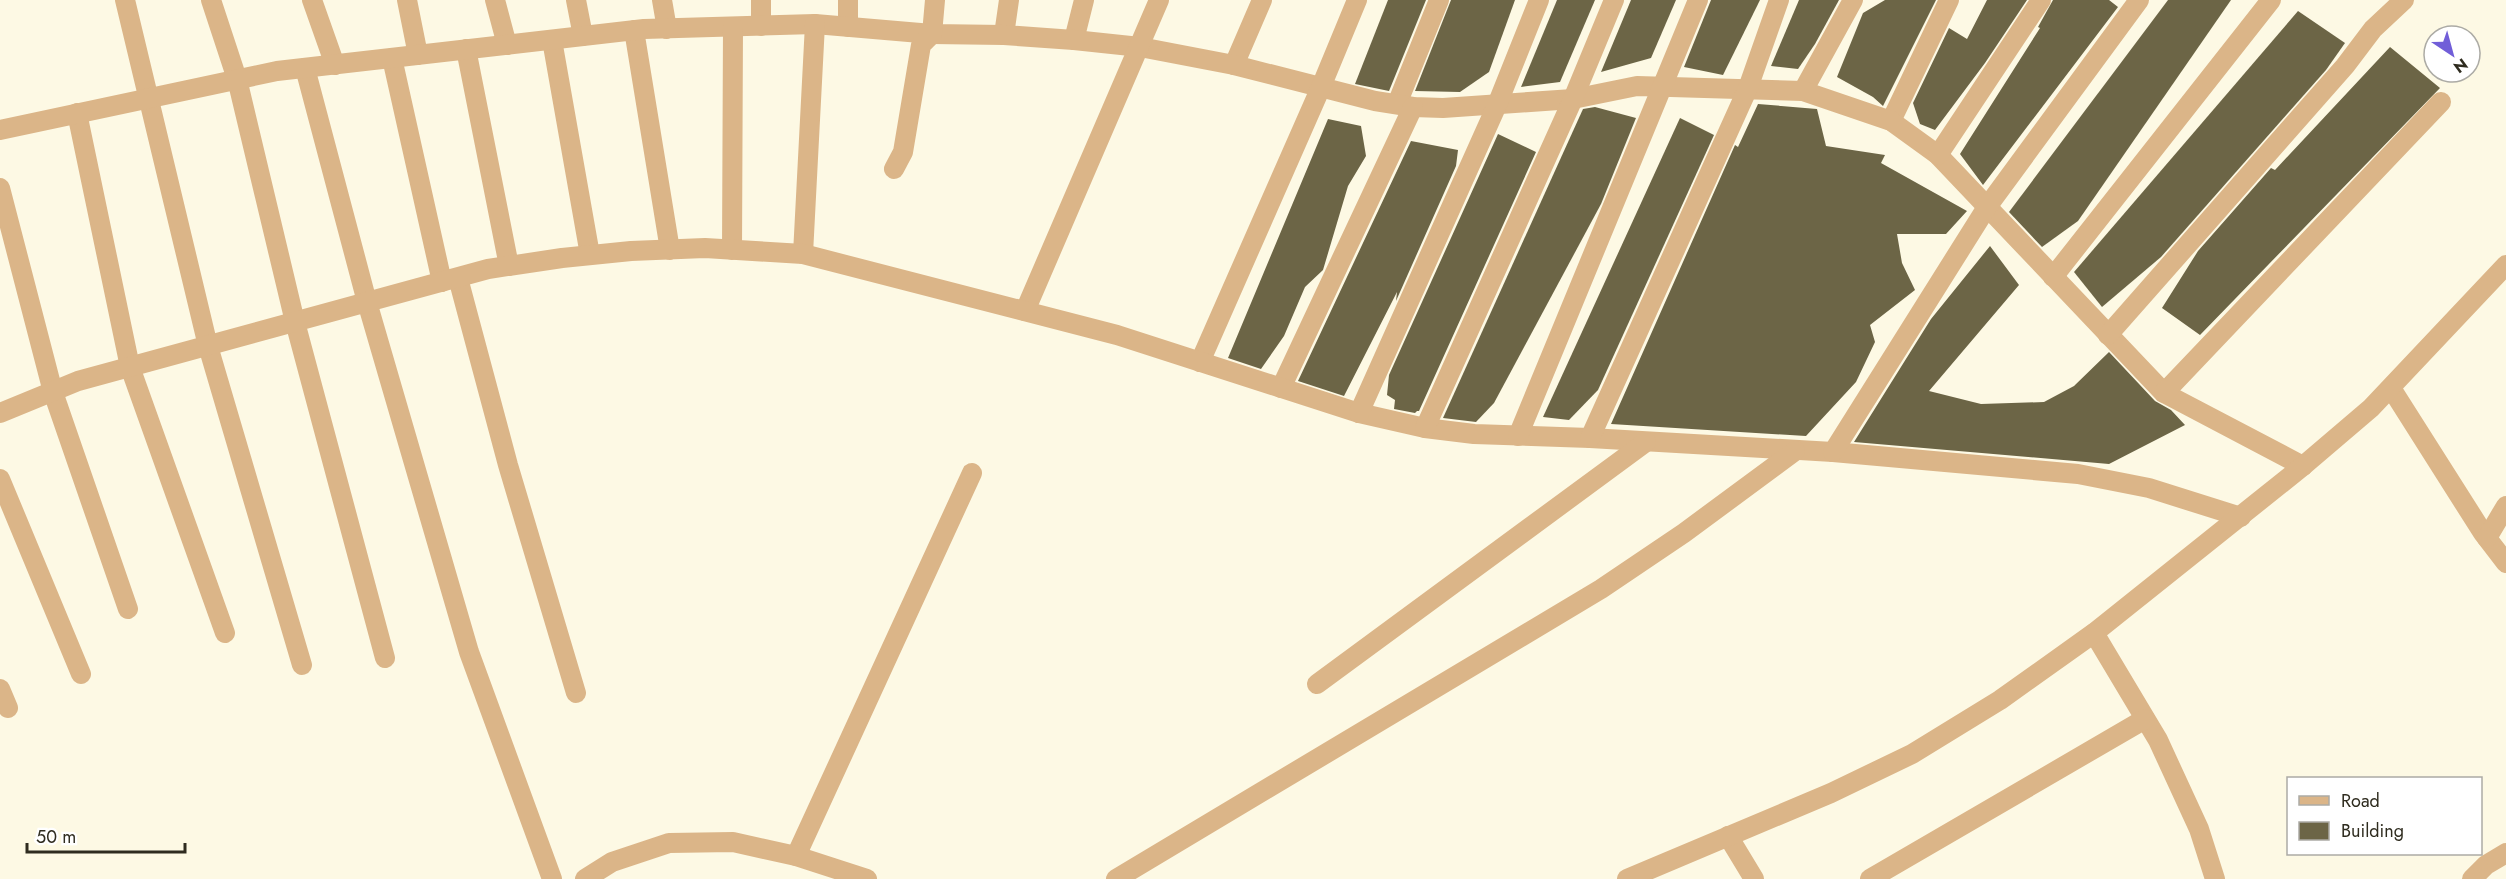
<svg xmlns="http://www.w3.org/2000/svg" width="2506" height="879" font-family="Jost,sans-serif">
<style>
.building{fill:#6c6546}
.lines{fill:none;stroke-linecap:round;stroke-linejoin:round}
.minor{stroke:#dbb588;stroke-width:20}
</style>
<rect width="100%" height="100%" fill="#fdf9e4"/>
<g class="building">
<path d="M 1388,0 L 1426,0 L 1389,91 L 1355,84 Z"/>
<path d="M 1451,0 L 1515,0 L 1489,72 L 1460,92 L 1415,91 Z"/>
<path d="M 1557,0 L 1595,0 L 1560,82 L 1521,87 Z"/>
<path d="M 1631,0 L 1676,0 L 1651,58 L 1601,72 Z"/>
<path d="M 1711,0 L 1760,0 L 1723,75 L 1684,67 Z"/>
<path d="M 1799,0 L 1839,0 L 1815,44 L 1798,69 L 1771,66 Z"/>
<path d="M 1885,0 L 1936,0 L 1883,106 L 1873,97 L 1837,77 L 1863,13 Z"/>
<path d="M 1987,0 L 2027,0 L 1985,63 L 1935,130 L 1920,124 L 1913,103 L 1949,28 L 1967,39 Z"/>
<path d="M 2053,0 L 2109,0 L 2118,7 L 1983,185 L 1960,154 L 2040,28 L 2038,27 Z"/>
<path d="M 2168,0 L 2231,0 L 2078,221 L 2042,247 L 2009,212 Z"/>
<path d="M 2298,11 L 2345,43 L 2326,70 L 2161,257 L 2102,307 L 2074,272 Z"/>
<path d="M 2390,47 L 2440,88 L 2200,335 L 2162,308 L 2198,251 L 2271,168 L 2275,170 Z"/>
<path d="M 1758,104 L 1817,109 L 1826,146 L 1885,155 L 1881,163 L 1967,211 L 1946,234 L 1897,234 L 1902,263 L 1915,290 L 1870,325 L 1875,342 L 1856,382 L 1806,436 L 1611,424 L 1735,145 L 1738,147 Z"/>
<path d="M 1595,107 L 1636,118 L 1601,204 L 1494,403 L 1476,422 L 1443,418 L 1583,109 Z"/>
<path d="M 1680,118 L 1714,135 L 1598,390 L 1569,420 L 1543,417 Z"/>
<path d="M 1328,119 L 1361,126 L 1366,156 L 1348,186 L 1323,270 L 1305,287 L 1284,336 L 1261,369 L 1228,358 Z"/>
<path d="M 1498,134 L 1536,152 L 1419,411 L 1417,411 L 1415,413 L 1394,409 L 1395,400 L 1387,395 L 1389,375 Z"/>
<path d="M 1411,141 L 1458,150 L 1456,166 L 1396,301 L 1397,292 L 1344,396 L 1298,381 Z"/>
<path d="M 1990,246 L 2019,285 L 1929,391 L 1981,404 L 2044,402 L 2074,386 L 2109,352 L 2155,401 L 2171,410 L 2185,425 L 2109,464 L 1854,442 L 1931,319 Z"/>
</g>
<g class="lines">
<g class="minor">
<path d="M 125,0 L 208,346 L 302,665"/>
<path d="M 211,0 L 237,79 L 295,322 L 385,658"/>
<path d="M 312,0 L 335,65"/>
<path d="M 407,0 L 418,55"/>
<path d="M 495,0 L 507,45"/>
<path d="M 576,0 L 583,36"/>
<path d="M 662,0 L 667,29"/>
<path d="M 761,0 L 761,26"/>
<path d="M 848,27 L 848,0"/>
<path d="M 634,30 L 670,250"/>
<path d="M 1004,35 L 1009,0"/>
<path d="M 552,40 L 590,255"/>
<path d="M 1074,40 L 1084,0"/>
<path d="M 466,49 L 509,266"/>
<path d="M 392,58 L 442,282"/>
<path d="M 1234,65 L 1262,0"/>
<path d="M 305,68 L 367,302 L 469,652 L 552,879"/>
<path d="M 1803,91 L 1853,0"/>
<path d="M 1397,104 L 1439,0"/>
<path d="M 77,113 L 130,367 L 225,633"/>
<path d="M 1891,121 L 1949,0"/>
<path d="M 0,130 L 277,71 L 644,29 L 815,24 L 932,34 L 1004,35 L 1074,40 L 1140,47 L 1234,65 L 1375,101 L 1413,107 L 1443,108 L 1573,99 L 1637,86 L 1803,91 L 1891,121 L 1938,155 L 2164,393 L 2303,466"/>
<path d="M 1938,155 L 2041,0"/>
<path d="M 894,169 L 903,152 L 921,45 L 932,34 L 935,0"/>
<path d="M 0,188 L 53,392 L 128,609"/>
<path d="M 732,250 L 733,27"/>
<path d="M 803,254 L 815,24"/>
<path d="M 2053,277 L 2271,0"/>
<path d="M 458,278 L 508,465 L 576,693"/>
<path d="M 1025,311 L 1159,0"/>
<path d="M 2108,335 L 2345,66 L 2373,29 L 2404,0"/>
<path d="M 1200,362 L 1321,87 L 1357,0"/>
<path d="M 1281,388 L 1413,107"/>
<path d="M 2391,388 L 2483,533 L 2506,563"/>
<path d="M 2164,393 L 2441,102"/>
<path d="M 0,413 L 78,381 L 488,269 L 562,258 L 631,251 L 705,248 L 803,254 L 1117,335 L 1359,413 L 1425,428 L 1474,434 L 1590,438 L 1833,452 L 2078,474 L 2149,488 L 2241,517"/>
<path d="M 1359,413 L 1497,105 L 1539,0"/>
<path d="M 1425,428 L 1573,99 L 1614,0"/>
<path d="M 1518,436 L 1698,0"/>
<path d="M 1590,438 L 1748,88 L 1779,0"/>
<path d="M 1833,452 L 1987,207 L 2139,0"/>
<path d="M 0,479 L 81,674"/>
<path d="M 2487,538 L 2506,506"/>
<path d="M 2094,633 L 2158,740 L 2199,829 L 2215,879"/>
<path d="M 1317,684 L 1646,442"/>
<path d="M 0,689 L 8,708"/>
<path d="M 1728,836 L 1754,879"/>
<path d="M 796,856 L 972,473"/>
<path d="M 585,879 L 612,862 L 669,843 L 733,842 L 796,856 L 867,879"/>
<path d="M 1116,879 L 1601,589 L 1684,533 L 1795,451"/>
<path d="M 1627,879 L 1831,793 L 1912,754 L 2000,700 L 2094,633 L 2303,466 L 2371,408 L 2506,265"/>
<path d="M 1870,879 L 2145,719"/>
<path d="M 2472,879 L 2486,865 L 2506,853"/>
</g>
</g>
<rect x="2287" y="777" width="195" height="78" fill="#ffffff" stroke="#acaba5" stroke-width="1.5"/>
<rect x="2299" y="796" width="30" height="9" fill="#dbb588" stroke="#acaba5" stroke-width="1.5"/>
<text x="2341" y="807" font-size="18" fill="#2f2c1f">Road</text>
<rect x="2299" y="822" width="30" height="18" fill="#6c6546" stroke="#acaba5" stroke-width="1.5"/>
<text x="2341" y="837" font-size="18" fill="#2f2c1f">Building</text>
<g transform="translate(2452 54) rotate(144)"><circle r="28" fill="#ffffff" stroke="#acaba5" stroke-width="1.5"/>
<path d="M0-4.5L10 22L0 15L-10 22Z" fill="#715ed8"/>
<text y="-9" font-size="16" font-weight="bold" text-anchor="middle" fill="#2f2c1f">N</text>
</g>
<path d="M27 843v9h158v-9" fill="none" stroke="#2f2c1f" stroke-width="3"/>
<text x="36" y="843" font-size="18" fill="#2f2c1f" stroke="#ffffff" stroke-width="4.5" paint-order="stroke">50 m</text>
</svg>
